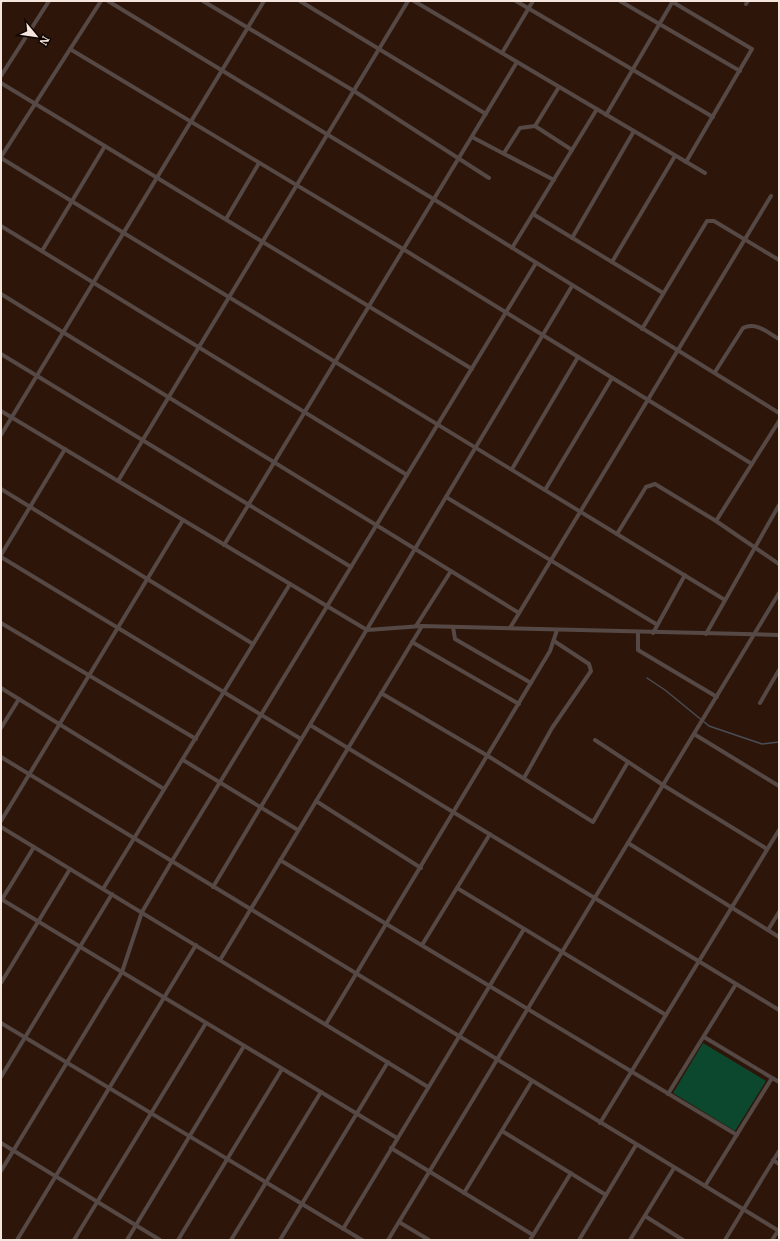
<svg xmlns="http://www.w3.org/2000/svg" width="780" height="1241" font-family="'IBM Plex Serif',serif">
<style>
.pitch{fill:#0b482d}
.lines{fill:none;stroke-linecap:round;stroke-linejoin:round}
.stream{stroke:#4a4d56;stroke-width:1.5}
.minor{stroke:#564845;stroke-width:4}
</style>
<rect width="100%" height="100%" fill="#2d1609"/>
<path class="pitch" d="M 703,1043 L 766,1081 L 735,1131 L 673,1093 Z"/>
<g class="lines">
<path class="stream" d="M 647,678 L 665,690 L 709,726 L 762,744 L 779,742"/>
<g class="minor">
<path d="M 108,1 L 435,200 L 779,413"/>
<path d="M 203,1 L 354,91 L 489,178"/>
<path d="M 300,1 L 486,114"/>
<path d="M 414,1 L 705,173"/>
<path d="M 516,1 L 713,117"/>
<path d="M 620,1 L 740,71"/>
<path d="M 671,1 L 752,49 L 686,162"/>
<path d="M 1,2 L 1,1"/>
<path d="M 746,4 L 748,1"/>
<path d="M 70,49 L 403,249 L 752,464"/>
<path d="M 502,53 L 533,1"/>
<path d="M 1,76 L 49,1"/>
<path d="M 1,83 L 472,369"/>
<path d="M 606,115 L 673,1"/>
<path d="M 535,126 L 572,150"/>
<path d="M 472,137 L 554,180"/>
<path d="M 504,153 L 520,128 L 535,126 L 559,87"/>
<path d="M 1,157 L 101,1"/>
<path d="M 1,158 L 725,600"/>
<path d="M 533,214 L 663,293"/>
<path d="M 226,219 L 259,163"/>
<path d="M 1,226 L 407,475"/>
<path d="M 572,238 L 634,131"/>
<path d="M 512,248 L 597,109"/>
<path d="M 42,251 L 105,146"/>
<path d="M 612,262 L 675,156"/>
<path d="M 1,294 L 519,613"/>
<path d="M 642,329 L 707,221 L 714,221 L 779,260"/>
<path d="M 1,354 L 351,567"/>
<path d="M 715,372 L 743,328 C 756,321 768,333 779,339"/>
<path d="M 1,411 L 367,630 L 422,626 L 779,635"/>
<path d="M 1,435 L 264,1"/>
<path d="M 512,469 L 578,357"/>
<path d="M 118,481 L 408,1"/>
<path d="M 1,489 L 253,644"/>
<path d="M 545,490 L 612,378"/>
<path d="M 446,497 L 656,624"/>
<path d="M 716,521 L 779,421"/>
<path d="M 617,534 L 646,487 L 655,484 L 716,521 L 779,564"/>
<path d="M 224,545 L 517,62"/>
<path d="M 1,555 L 65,449"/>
<path d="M 1,557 L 301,739"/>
<path d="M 1,623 L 196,739"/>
<path d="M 416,626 L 451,571"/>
<path d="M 453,627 L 455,639 L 531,683"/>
<path d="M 510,628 L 771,196"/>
<path d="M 638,632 L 638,650 L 717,697"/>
<path d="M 653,633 L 685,575"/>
<path d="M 706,634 L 779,505"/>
<path d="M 412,642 L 519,704"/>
<path d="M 1,688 L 164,789"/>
<path d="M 381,693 L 488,756 L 593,822 L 628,762"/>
<path d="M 760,703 L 779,670"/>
<path d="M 310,725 L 779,1010"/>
<path d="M 1,728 L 19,699"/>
<path d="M 694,734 L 779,786"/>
<path d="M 595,740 L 663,785 L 767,849"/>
<path d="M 1,757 L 779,1231"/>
<path d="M 183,760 L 298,830"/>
<path d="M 524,778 L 552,728 L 591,671 L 589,664 L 554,641"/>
<path d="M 316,801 L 421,868"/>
<path d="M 1,821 L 183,520"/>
<path d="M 1,827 L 428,1087"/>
<path d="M 628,843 L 779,937"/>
<path d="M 280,860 L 737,1135"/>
<path d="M 213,887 L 572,286"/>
<path d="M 457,888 L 666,1015"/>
<path d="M 103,889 L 290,584"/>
<path d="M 1,899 L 397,1138"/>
<path d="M 1,901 L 34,847"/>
<path d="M 768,930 L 779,912"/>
<path d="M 422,945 L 490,834"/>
<path d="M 220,960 L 422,626"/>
<path d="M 1,983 L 70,869"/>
<path d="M 1,1023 L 362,1240"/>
<path d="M 326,1024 L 550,651 L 557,630"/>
<path d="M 704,1037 L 779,1082"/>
<path d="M 1,1077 L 112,894"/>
<path d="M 668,1094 L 736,984"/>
<path d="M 600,1123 L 779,830"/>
<path d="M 502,1131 L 606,1195"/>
<path d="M 1,1143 L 160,1240"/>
<path d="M 391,1148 L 533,1235"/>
<path d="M 773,1160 L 779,1164"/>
<path d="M 1,1171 L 122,972 L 142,912 L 172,861 L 536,263"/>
<path d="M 705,1186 L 772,1078"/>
<path d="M 464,1193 L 532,1081"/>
<path d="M 645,1216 L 683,1240"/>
<path d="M 399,1222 L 429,1240"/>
<path d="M 343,1229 L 524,929"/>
<path d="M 17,1240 L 196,945"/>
<path d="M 74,1240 L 206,1023"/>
<path d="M 127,1240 L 244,1046"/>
<path d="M 178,1240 L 282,1069"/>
<path d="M 231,1240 L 321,1092"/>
<path d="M 280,1240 L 388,1062"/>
<path d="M 388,1240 L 779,593"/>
<path d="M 530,1240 L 571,1173"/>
<path d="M 579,1240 L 636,1145"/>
<path d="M 630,1240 L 674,1168"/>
<path d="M 725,1240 L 779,1151"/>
<path d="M 772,1240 L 778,1231"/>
</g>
</g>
<rect width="780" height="1241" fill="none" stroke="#f6e5dc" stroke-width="4"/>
<g transform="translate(36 36) rotate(119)" stroke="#0e0502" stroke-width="3" paint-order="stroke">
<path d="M0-3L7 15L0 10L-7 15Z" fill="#f6e5dc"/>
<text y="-6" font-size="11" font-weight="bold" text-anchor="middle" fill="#f6e5dc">N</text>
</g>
</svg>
